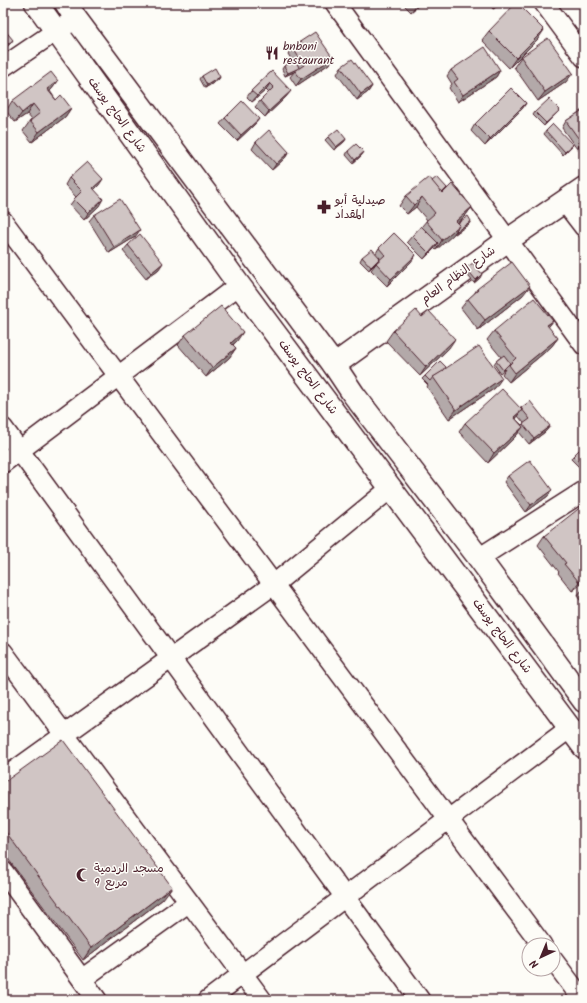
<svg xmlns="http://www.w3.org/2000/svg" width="587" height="1003" font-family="Kalam,'Playpen Sans Arabic',sans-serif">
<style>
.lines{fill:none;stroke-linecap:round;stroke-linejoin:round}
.minor-casing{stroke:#4a1f2b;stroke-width:22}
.tertiary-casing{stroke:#4a1f2b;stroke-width:25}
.secondary-casing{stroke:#4a1f2b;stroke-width:25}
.minor{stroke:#fdfcf7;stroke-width:19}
.tertiary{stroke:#fdfcf7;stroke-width:22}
.secondary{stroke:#fdfcf7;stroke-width:22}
.wall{fill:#b3a9a9;stroke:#4a1f2b;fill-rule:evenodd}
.shaded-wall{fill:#928a89;stroke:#4a1f2b}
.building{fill:#d0c5c4;stroke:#4a1f2b}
.labels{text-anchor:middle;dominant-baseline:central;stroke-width:3;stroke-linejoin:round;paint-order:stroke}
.poi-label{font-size:12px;fill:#4a1f2b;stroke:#fdfcf7;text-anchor:start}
.street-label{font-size:12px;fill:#4a1f2b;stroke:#fdfcf7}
</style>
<rect width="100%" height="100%" fill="#fdfcf7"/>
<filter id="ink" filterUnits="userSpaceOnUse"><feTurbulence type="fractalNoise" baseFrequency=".025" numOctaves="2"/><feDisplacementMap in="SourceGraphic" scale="8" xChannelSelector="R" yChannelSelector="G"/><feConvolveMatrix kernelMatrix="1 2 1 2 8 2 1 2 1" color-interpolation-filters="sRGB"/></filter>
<g filter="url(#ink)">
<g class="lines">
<g class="minor-casing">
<g id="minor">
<path d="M 335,3 L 584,345"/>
<path d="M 544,3 L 584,57"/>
<path d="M 3,67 L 56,31 L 76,19"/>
<path d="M 564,201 L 584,227"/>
<path d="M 3,221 L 542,945"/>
<path d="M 3,428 L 420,1000"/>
<path d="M 3,463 L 239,285"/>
<path d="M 479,558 L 584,491"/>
<path d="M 3,652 L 262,1000"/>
<path d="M 3,779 L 273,585 L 391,488"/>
<path d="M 3,871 L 97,1000"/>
<path d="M 553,960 L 583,1000"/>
<path d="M 82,979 L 189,902"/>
<path d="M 208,1000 L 570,728"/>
</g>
</g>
<g class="tertiary-casing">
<path id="tertiary" d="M 334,365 L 508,240 L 584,188"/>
</g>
<g class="secondary-casing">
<g id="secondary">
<path d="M 36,3 L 239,285 L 584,747"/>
<path d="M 66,3 L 76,19 L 334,365 L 354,395 L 479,558 L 584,701"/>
</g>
</g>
<use href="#minor" class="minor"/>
<use href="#tertiary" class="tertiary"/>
<use href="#secondary" class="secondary"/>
</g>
<g class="wall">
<path d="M 140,3 L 151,3 L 144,8 Z"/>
<path d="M 402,3 L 421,3 L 411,12 Z"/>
<path d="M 489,3 L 502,3 L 493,9 Z"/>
<path d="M 584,22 L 584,30 L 581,26 Z"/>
<path d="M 489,31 L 538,39 L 509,68 L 482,40 Z"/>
<path d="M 292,47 L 333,58 L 329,64 L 296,86 L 290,77 L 294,72 L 285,76 L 282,69 L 284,66 L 293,62 L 288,54 Z"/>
<path d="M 521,57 L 566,82 L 538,101 L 514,67 Z"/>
<path d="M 341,67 L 372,86 L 368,92 L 357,100 L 337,74 Z"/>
<path d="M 451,70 L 500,70 L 496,77 L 458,102 L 449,88 L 452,84 L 447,76 Z"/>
<path d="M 272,71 L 286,97 L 265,117 L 255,107 L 260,101 L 269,93 L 266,90 L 252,102 L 247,97 L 251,91 Z"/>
<path d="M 202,76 L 220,77 L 218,80 L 205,88 L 200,79 Z"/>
<path d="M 58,81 L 51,90 L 50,91 L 56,100 L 71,108 L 65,117 L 32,142 L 23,131 L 30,121 L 32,120 L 27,114 L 15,122 L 6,111 L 12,101 Z"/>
<path d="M 526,103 L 522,109 L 485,146 L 471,131 L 475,124 Z"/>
<path d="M 584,109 L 584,144 L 577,149 L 562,128 L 566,121 Z"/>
<path d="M 535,112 L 557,113 L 544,126 L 533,115 Z"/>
<path d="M 225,118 L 259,119 L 254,125 L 237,141 L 220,124 Z"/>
<path d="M 546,131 L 570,148 L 563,155 L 544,134 Z"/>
<path d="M 328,137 L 346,139 L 344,142 L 334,150 L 325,140 Z"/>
<path d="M 256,142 L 289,152 L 285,158 L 272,170 L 252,149 Z"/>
<path d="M 348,151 L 364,152 L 361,156 L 353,163 L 346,155 Z"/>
<path d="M 69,178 L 99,185 L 94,190 L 99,206 L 84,220 L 70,205 L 76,197 L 65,185 Z"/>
<path d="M 432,181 L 447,188 L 472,207 L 465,216 L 459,222 L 469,224 L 455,234 L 454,233 L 436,250 L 434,248 L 424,259 L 407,242 L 412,236 L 422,226 L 427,220 L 416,207 L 407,214 L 399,206 L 406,196 Z"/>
<path d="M 94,215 L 135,237 L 109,253 L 89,221 Z"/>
<path d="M 128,245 L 159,269 L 146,279 L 123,251 Z"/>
<path d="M 379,248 L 411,262 L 387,286 L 371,270 L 378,261 L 369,270 L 360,261 L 362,257 L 376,253 Z"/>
<path d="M 466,268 L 480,278 L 474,283 L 464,271 Z"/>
<path d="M 477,289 L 523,295 L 478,330 L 461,308 L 468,299 L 474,294 Z"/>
<path d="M 553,321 L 548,327 L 558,338 L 551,347 L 509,382 L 502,374 L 505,369 L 500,373 L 494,364 L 496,361 L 501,357 L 487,340 L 494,331 Z"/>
<path d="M 393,331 L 449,348 L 420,376 L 386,341 Z"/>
<path d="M 185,335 L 237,341 L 233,345 L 236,348 L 229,358 L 206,377 L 178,345 Z"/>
<path d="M 445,369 L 495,388 L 449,419 L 427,387 L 428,385 L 422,379 L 425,376 Z"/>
<path d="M 521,408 L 550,426 L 545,432 L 529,444 L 519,432 L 516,436 L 488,463 L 459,432 L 465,423 ZM 518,416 L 524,423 L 522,425 L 516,419 Z"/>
<path d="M 584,449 L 584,464 L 580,468 L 571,459 L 573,456 Z"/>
<path d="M 508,476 L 548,496 L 526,512 L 504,482 Z"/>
<path d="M 584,509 L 584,582 L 572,591 L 558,573 L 559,572 L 538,545 L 544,536 Z"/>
<path d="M 584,588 L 584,605 L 577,596 L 582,590 Z"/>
<path d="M 3,783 L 163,899 L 83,960 L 3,852 Z"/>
</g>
<g class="shaded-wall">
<path d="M 148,3 L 151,3 L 144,8 Z"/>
<path d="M 418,3 L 421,3 L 411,12 Z"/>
<path d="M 500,3 L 502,3 L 493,9 L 495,6 Z"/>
<path d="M 544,30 L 538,39 L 509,68 L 516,58 Z"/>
<path d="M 13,40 L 11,43 L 3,50 L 3,48 Z"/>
<path d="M 333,58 L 329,64 L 296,86 L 301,79 Z"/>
<path d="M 299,68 L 294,72 L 285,76 L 288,73 Z"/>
<path d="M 500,70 L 496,77 L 458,102 L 463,95 Z"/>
<path d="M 573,73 L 566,82 L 538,101 L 545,92 Z"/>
<path d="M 220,77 L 218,80 L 205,88 L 207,85 Z"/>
<path d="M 58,81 L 51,90 L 41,98 L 47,89 Z"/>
<path d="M 270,83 L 266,90 L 252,102 L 257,96 Z"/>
<path d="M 372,86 L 368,92 L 357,100 L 361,94 Z"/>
<path d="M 291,91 L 286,97 L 265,117 L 269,111 Z"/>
<path d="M 526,103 L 522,109 L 485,146 L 490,139 Z"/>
<path d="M 33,104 L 27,114 L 15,122 L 22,113 Z"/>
<path d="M 71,108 L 65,117 L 32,142 L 39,132 Z"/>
<path d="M 560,110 L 544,126 L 546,123 Z"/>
<path d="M 259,119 L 254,125 L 237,141 L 241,135 Z"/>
<path d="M 346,139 L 344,142 L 334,150 L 336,147 Z"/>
<path d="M 584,140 L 584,144 L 577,149 L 581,142 Z"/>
<path d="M 573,145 L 563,155 L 565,152 Z"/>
<path d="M 289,152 L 285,158 L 272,170 L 276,164 Z"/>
<path d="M 364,152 L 361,156 L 353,163 L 355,160 Z"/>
<path d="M 103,179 L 99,185 L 89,195 L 93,188 Z"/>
<path d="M 422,197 L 416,207 L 407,214 L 414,205 Z"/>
<path d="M 103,199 L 99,206 L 84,220 L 88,213 Z"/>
<path d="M 472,207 L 465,216 L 454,226 L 456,221 Z"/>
<path d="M 471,221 L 469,224 L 455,234 L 457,231 Z"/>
<path d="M 460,225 L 453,235 L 436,250 L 442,240 Z"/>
<path d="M 140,230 L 135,237 L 109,253 L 114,247 Z"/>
<path d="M 438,243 L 434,249 L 424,259 L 429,253 Z"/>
<path d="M 416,255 L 411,262 L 387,286 L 391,279 Z"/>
<path d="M 380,258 L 378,261 L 369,270 L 371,267 Z"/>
<path d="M 163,263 L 159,269 L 146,279 L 151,273 Z"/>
<path d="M 482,274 L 480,278 L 474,283 L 476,280 Z"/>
<path d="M 530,286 L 523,295 L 478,330 L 485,320 Z"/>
<path d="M 553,321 L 546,330 L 547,325 Z"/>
<path d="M 243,332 L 237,341 L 224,352 L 231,343 Z"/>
<path d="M 558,338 L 551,347 L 509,382 L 515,373 Z"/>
<path d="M 455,339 L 449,348 L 420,376 L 426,367 Z"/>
<path d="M 236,348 L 229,358 L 206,377 L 212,368 Z"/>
<path d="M 502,378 L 495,388 L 449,419 L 456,410 Z"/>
<path d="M 522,410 L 515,419 L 514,417 Z"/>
<path d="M 550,426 L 545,432 L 529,444 L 534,438 Z"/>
<path d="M 523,427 L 516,436 L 488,463 L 494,453 Z"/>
<path d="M 552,490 L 548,496 L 526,512 L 531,505 Z"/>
<path d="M 584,578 L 584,582 L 572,591 L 579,582 Z"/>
<path d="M 172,887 L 163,899 L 83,960 L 91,948 Z"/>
</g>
<g class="building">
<path d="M 493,3 L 500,3 L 495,6 Z"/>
<path d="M 516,3 L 517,3 L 544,30 L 516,58 L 489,31 Z"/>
<path d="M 4,29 L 13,40 L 3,48 L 3,30 Z"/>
<path d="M 315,32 L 333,58 L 301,79 L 295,71 L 304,65 L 292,47 Z"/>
<path d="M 548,38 L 573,73 L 545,92 L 521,57 Z"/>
<path d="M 485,47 L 500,70 L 463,95 L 454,82 L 458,79 L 451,70 Z"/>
<path d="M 352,59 L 372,86 L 361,94 L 341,67 Z"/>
<path d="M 296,60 L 299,68 L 288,73 L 284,66 Z"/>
<path d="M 215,68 L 220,77 L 207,85 L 202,76 Z"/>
<path d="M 272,71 L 291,91 L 269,111 L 260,101 L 274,87 L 270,83 L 257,96 L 251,91 Z"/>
<path d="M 51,72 L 58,81 L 47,89 L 56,100 L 61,95 L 71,108 L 39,132 L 30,121 L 40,113 L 33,104 L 22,113 L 12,101 Z"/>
<path d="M 511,88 L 526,103 L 490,139 L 475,124 Z"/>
<path d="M 549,99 L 560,110 L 546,123 L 535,112 Z"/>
<path d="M 242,101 L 259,119 L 241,135 L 225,118 Z"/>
<path d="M 584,109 L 584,140 L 581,142 L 566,121 Z"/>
<path d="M 553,124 L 573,145 L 565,152 L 546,131 Z"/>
<path d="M 338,129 L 346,139 L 336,147 L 328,137 Z"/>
<path d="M 269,130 L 289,152 L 276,164 L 256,142 Z"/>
<path d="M 356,144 L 364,152 L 355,160 L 348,151 Z"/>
<path d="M 87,162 L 103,179 L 93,188 L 103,199 L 88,213 L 74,199 L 82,191 L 69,178 Z"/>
<path d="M 429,177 L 443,193 L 452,184 L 472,207 L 456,221 L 460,225 L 442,240 L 426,221 L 435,213 L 422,197 L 414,205 L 406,196 Z"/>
<path d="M 437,177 L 447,188 L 442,193 L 432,181 Z"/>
<path d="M 120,199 L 140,230 L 114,247 L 94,215 Z"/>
<path d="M 468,216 L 471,221 L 457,231 L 456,230 L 460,225 L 458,223 Z"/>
<path d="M 421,226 L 438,243 L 429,253 L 412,236 Z"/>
<path d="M 394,233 L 416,255 L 391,279 L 376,263 L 385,255 L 379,248 Z"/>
<path d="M 140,234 L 163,263 L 151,273 L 128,245 Z"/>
<path d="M 372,249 L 380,258 L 371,267 L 362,257 Z"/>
<path d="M 512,262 L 530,286 L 485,320 L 468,299 L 478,290 L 477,289 Z"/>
<path d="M 473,263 L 482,274 L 476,280 L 466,268 Z"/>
<path d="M 534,298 L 553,321 L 547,325 L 558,338 L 515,373 L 509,365 L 516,358 L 494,331 Z"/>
<path d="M 221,306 L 243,332 L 231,343 L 236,348 L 212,368 L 185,335 Z"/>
<path d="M 416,310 L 422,317 L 429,311 L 455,339 L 426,367 L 393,331 Z"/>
<path d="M 479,346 L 502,378 L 456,410 L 433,377 Z"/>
<path d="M 504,355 L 510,363 L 503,370 L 496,361 Z"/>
<path d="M 440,361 L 446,367 L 443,371 L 433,377 L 430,381 L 425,376 Z"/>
<path d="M 502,389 L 522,410 L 514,417 L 523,427 L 494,453 L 465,423 Z"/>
<path d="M 530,401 L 550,426 L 534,438 L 523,424 L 530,419 L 521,408 Z"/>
<path d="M 582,447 L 584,449 L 584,463 L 582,465 L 573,456 Z"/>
<path d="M 530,460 L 552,490 L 531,505 L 508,476 Z"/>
<path d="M 582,506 L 584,509 L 584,578 L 579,582 L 564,564 L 566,563 L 544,536 Z"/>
<path d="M 63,740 L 172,887 L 91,948 L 3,828 L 3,783 Z"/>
</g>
</g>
<defs>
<g id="restaurant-bare" transform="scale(1.08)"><path d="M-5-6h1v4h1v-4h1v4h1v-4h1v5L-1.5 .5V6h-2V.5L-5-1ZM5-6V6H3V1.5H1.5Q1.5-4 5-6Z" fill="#4a1f2b" stroke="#fdfcf7" stroke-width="2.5" paint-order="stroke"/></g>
<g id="pharmacy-bare" transform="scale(1.08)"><path d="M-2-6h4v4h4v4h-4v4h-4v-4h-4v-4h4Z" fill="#4a1f2b" stroke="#fdfcf7" stroke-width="2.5" paint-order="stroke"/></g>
<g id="mosque-bare" transform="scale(1.08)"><path d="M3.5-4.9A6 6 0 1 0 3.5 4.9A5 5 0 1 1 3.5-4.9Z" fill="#4a1f2b" stroke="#fdfcf7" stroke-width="2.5" paint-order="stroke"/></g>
</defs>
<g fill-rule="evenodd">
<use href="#restaurant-bare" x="272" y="53"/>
<use href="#pharmacy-bare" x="324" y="207"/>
<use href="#mosque-bare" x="83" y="875"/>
</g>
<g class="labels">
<g class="poi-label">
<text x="283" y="46">bnboni<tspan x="283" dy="14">restaurant</tspan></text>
<text x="335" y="200">صيدلية أبو<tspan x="335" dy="14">المقداد</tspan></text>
<text x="94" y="868">مسجد الردمية<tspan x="94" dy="14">مربع 9</tspan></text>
</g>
<g class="street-label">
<text transform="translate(117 115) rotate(54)">شارع الحاج يوسف</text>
<text transform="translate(458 275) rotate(-36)">شارع النظام العام</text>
<text transform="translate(308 377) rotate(53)">شارع الحاج يوسف</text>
<text transform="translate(502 636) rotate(53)">شارع الحاج يوسف</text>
</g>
</g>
<rect width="587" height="1003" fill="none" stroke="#fdfcf7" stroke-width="16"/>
<rect x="8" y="8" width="571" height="987" fill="none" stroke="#4a1f2b" stroke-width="1.5" filter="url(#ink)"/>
<g transform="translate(541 957) rotate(224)"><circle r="19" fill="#fdfcf7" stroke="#b5a4a5"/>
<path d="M0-3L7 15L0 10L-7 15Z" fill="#4a1f2b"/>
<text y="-6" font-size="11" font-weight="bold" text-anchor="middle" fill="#4a1f2b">N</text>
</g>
</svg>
